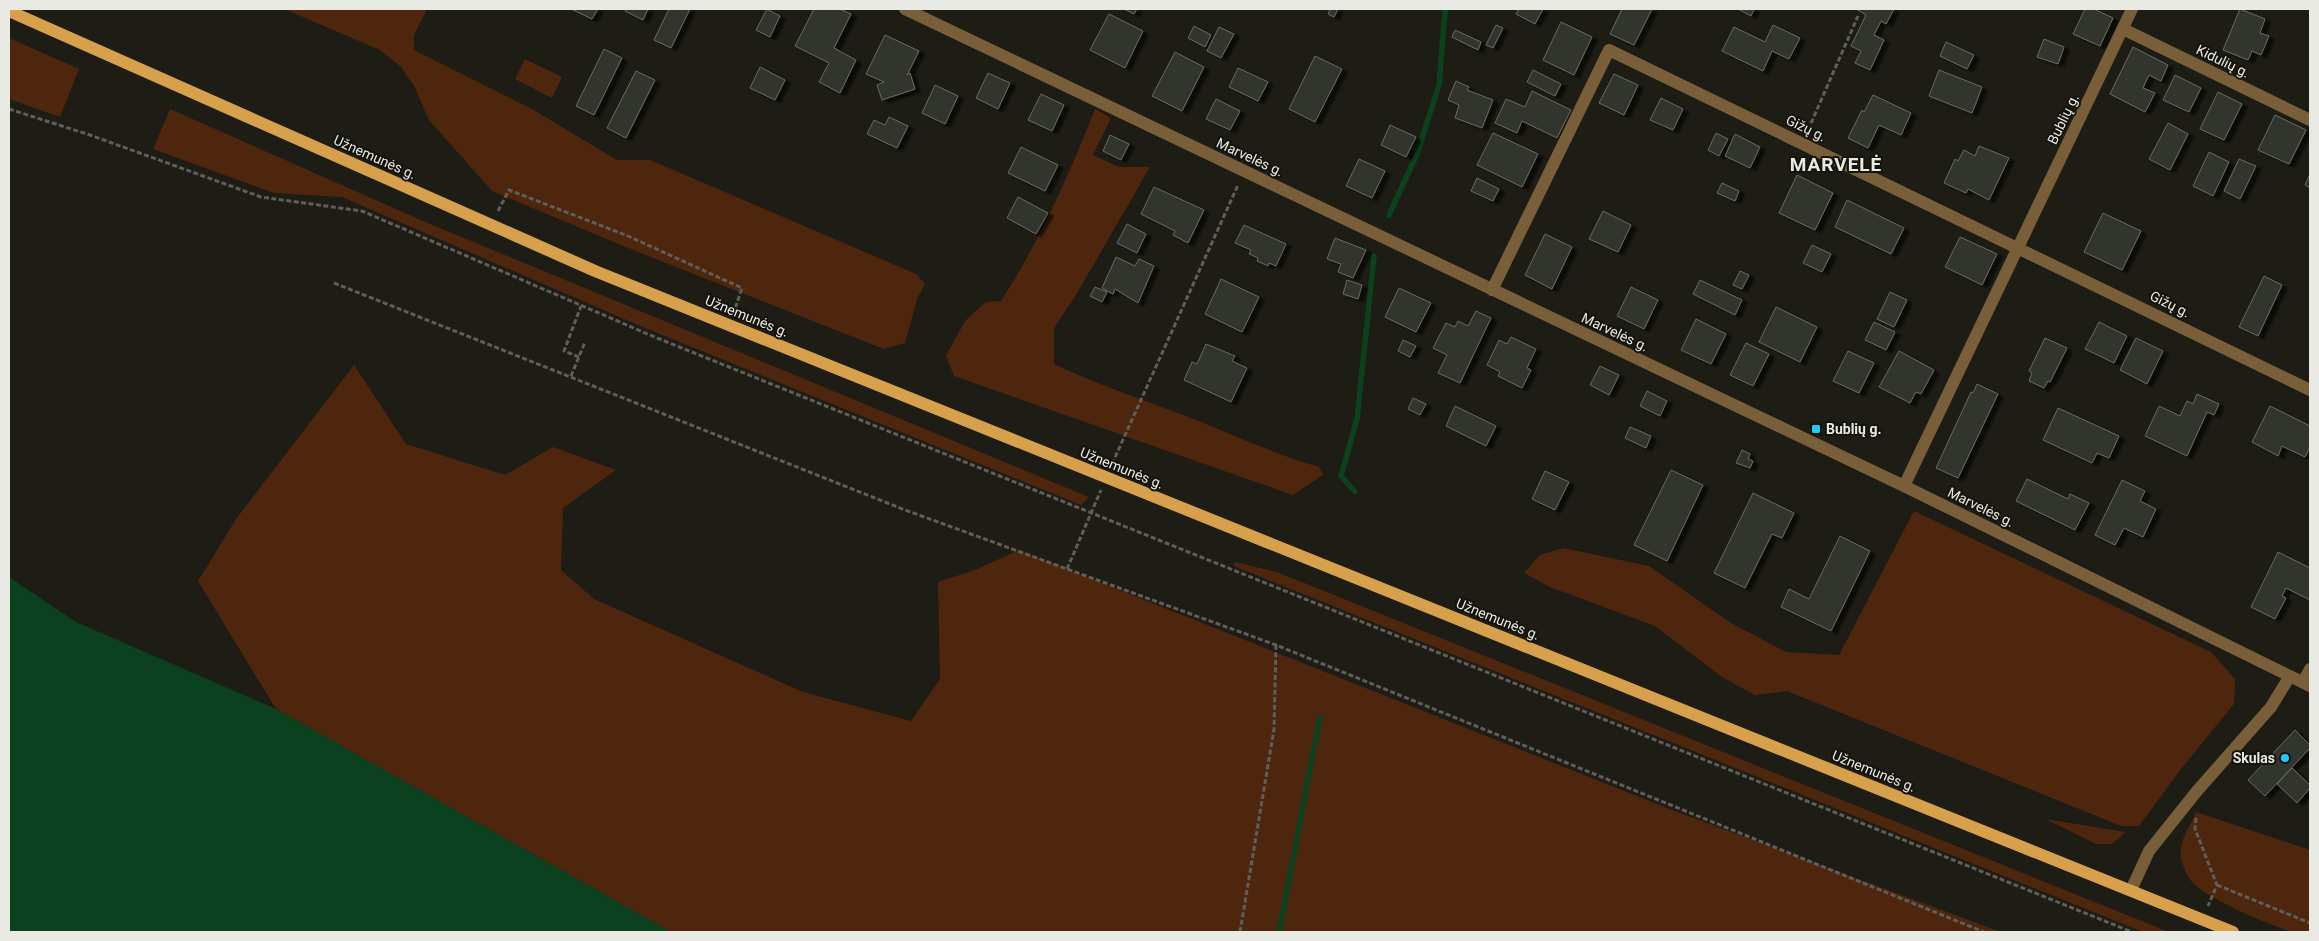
<svg xmlns="http://www.w3.org/2000/svg" width="2319" height="941" font-family="Roboto,sans-serif">
<style>
.green{fill:#4e260d}
.water{fill:#0c411f}
.lines{fill:none;stroke-linecap:round;stroke-linejoin:round}
.stream{stroke:#0c411f;stroke-width:5.5}
.building{fill:#32352d;stroke:#676b62;filter:url(#shadow)}
.path{stroke:#5f5e58;stroke-width:3;stroke-dasharray:5 2.5;stroke-linecap:butt}
.minor{stroke:#785e39;stroke-width:12}
.primary{stroke:#d7a04d;stroke-width:12}
.poi-dot{fill:#21c9fd;stroke:#14130c;stroke-width:2}
.labels{text-anchor:middle;dominant-baseline:central;stroke-width:4;stroke-linejoin:round;paint-order:stroke}
.street-label{font-size:14px;fill:#eaeae4;stroke:#14130c}
.poi-label{font-size:14px;font-weight:bold;fill:#eaeae4;stroke:#14130c;text-anchor:start}
.district-label{font-size:19px;font-weight:bold;letter-spacing:1px;fill:#eaeae4;stroke:#14130c}
</style>
<defs>
<filter id="shadow"><feDropShadow dx="5.5" dy="3" stdDeviation="1" flood-color="#0009"/></filter>
</defs>
<rect width="100%" height="100%" fill="#1d1c15"/>
<g class="green">
<path d="M 284,9 L 427,9 L 414,35 L 414,50 L 532,109 L 617,160 L 650,160 L 916,274 L 925,284 L 917,299 L 905,343 L 884,349 L 638,252 L 492,191 L 429,120 L 414,86 L 401,67 L 380,50 Z"/>
<path d="M 9,38 L 79,69 L 60,117 L 9,99 Z"/>
<path d="M 525,59 L 562,77 L 552,98 L 515,79 Z"/>
<path d="M 170,109 L 423,221 L 1089,497 L 1081,505 L 645,328 L 342,197 L 274,193 L 153,149 Z"/>
<path d="M 1095,109 L 1111,118 L 1093,155 L 1119,167 L 1150,167 L 1076,295 L 1054,328 L 1054,364 C 1097,384 1140,399 1183,415 C 1229,432 1272,454 1319,467 L 1323,475 L 1293,495 L 954,376 L 946,356 L 965,321 L 986,302 L 1001,301 C 1039,242 1069,175 1095,109 Z"/>
<path d="M 354,365 L 406,444 L 505,475 L 553,447 L 616,470 L 563,508 L 561,570 L 594,599 L 803,692 L 911,721 L 940,679 L 938,582 L 975,570 L 1019,550 L 1672,810 L 2001,932 L 671,932 L 276,709 L 198,581 L 236,519 Z"/>
<path d="M 1914,511 L 2211,652 L 2235,679 L 2234,704 L 2181,769 L 2139,826 L 2121,826 L 1787,691 L 1755,695 L 1722,677 L 1655,626 L 1550,587 L 1524,573 L 1540,555 L 1563,548 L 1649,566 L 1731,623 L 1786,652 L 1839,655 Z"/>
<path d="M 1235,562 L 1276,572 L 1307,584 L 2169,932 L 2143,932 L 1236,567 L 1233,564 Z"/>
<path d="M 2196,812 L 2310,850 L 2310,932 C 2305,932 2300,933 2295,932 C 2276,929 2204,897 2192,882 C 2188,877 2184,868 2182,862 C 2176,843 2190,828 2196,812 Z"/>
<path d="M 2045,819 L 2126,832 L 2112,844 L 2096,844 Z"/>
</g>
<path class="water" d="M 9,577 L 76,622 L 276,709 L 671,932 L 9,932 Z"/>
<g class="lines">
<g class="stream">
<path d="M 1389,215 L 1417,154 L 1439,85 L 1445,11 L 1447,9"/>
<path d="M 1355,492 L 1341,476 L 1357,419 L 1374,256"/>
<path d="M 1279,932 L 1320,717"/>
</g>
</g>
<g class="building">
<path d="M 571,9 L 598,9 L 592,19 Z"/>
<path d="M 626,9 L 648,9 L 643,20 L 625,11 Z"/>
<path d="M 669,9 L 690,9 L 671,48 L 654,40 Z"/>
<path d="M 767,9 L 780,16 L 770,37 L 756,30 Z"/>
<path d="M 814,9 L 840,9 L 851,14 L 834,48 L 856,60 L 840,93 L 819,82 L 829,63 L 795,46 Z"/>
<path d="M 1124,9 L 1137,9 L 1134,14 Z"/>
<path d="M 1330,9 L 1338,9 L 1334,17 L 1328,14 Z"/>
<path d="M 1519,9 L 1543,9 L 1535,24 L 1516,14 Z"/>
<path d="M 1622,9 L 1652,9 L 1634,45 L 1610,34 Z"/>
<path d="M 1738,9 L 1754,9 L 1751,16 Z"/>
<path d="M 1856,9 L 1894,9 L 1886,24 L 1881,21 L 1874,35 L 1884,40 L 1870,70 L 1855,63 L 1861,51 L 1851,46 L 1866,15 Z"/>
<path d="M 2085,9 L 2094,9 L 2113,18 L 2100,46 L 2073,34 Z"/>
<path d="M 2240,9 L 2265,19 L 2260,33 L 2269,36 L 2261,55 L 2252,51 L 2248,60 L 2223,50 Z"/>
<path d="M 1109,14 L 1143,31 L 1125,68 L 1090,50 Z"/>
<path d="M 1561,22 L 1592,37 L 1574,75 L 1543,60 Z"/>
<path d="M 1496,25 L 1503,28 L 1493,48 L 1486,45 Z"/>
<path d="M 1773,25 L 1800,38 L 1789,59 L 1772,51 L 1763,71 L 1722,51 L 1734,27 L 1765,42 Z"/>
<path d="M 1194,26 L 1211,35 L 1205,47 L 1188,38 Z"/>
<path d="M 1219,27 L 1234,34 L 1221,58 L 1207,51 Z"/>
<path d="M 1455,30 L 1481,42 L 1478,50 L 1452,37 Z"/>
<path d="M 885,35 L 919,51 L 907,75 L 910,73 L 915,89 L 882,100 L 877,85 L 884,82 L 866,74 Z"/>
<path d="M 2044,39 L 2064,47 L 2058,64 L 2037,57 Z"/>
<path d="M 1946,42 L 1974,55 L 1967,69 L 1940,56 Z"/>
<path d="M 2133,47 L 2168,65 L 2161,81 L 2149,75 L 2143,88 L 2155,93 L 2145,112 L 2110,94 Z"/>
<path d="M 604,49 L 622,58 L 594,115 L 576,106 Z"/>
<path d="M 1175,52 L 1204,67 L 1182,111 L 1152,96 Z"/>
<path d="M 1315,56 L 1342,69 L 1315,122 L 1289,109 Z"/>
<path d="M 760,67 L 785,80 L 775,100 L 750,88 Z"/>
<path d="M 1238,68 L 1268,82 L 1258,101 L 1229,87 Z"/>
<path d="M 1533,70 L 1561,84 L 1555,96 L 1527,82 Z"/>
<path d="M 1939,70 L 1982,87 L 1972,113 L 1929,96 Z"/>
<path d="M 636,71 L 655,80 L 626,138 L 607,128 Z"/>
<path d="M 988,73 L 1010,83 L 998,109 L 976,98 Z"/>
<path d="M 1614,74 L 1638,85 L 1624,115 L 1599,103 Z"/>
<path d="M 2175,75 L 2201,88 L 2189,112 L 2163,100 Z"/>
<path d="M 1456,81 L 1469,87 L 1467,90 L 1493,100 L 1482,128 L 1455,118 L 1459,105 L 1448,100 Z"/>
<path d="M 935,85 L 958,96 L 945,124 L 922,113 Z"/>
<path d="M 1532,91 L 1571,110 L 1557,138 L 1522,121 L 1517,133 L 1495,123 L 1506,99 L 1525,107 Z"/>
<path d="M 2218,92 L 2242,104 L 2224,140 L 2200,129 Z"/>
<path d="M 1041,94 L 1064,105 L 1052,131 L 1028,120 Z"/>
<path d="M 1873,95 L 1911,113 L 1901,135 L 1879,125 L 1868,148 L 1848,138 L 1862,110 L 1864,112 Z"/>
<path d="M 1661,98 L 1683,109 L 1673,130 L 1650,120 Z"/>
<path d="M 1216,99 L 1240,111 L 1230,130 L 1206,119 Z"/>
<path d="M 2275,115 L 2306,130 L 2289,164 L 2258,150 Z"/>
<path d="M 889,117 L 908,126 L 897,148 L 867,134 L 874,120 L 885,125 Z"/>
<path d="M 2168,123 L 2188,134 L 2170,170 L 2149,159 Z"/>
<path d="M 1390,125 L 1416,137 L 1406,157 L 1381,145 Z"/>
<path d="M 1493,133 L 1538,154 L 1522,187 L 1477,165 Z"/>
<path d="M 1716,133 L 1728,139 L 1719,156 L 1708,150 Z"/>
<path d="M 1735,134 L 1760,147 L 1750,168 L 1725,156 Z"/>
<path d="M 1110,135 L 1129,144 L 1121,160 L 1103,151 Z"/>
<path d="M 1979,146 L 2009,158 L 1989,200 L 1968,189 L 1966,193 L 1944,183 L 1955,159 L 1958,161 L 1964,150 L 1975,156 Z"/>
<path d="M 1021,147 L 1058,165 L 1045,191 L 1008,173 Z"/>
<path d="M 2209,152 L 2229,162 L 2213,196 L 2193,186 Z"/>
<path d="M 1359,159 L 1385,171 L 1372,198 L 1346,186 Z"/>
<path d="M 2239,159 L 2256,166 L 2240,199 L 2224,191 Z"/>
<path d="M 2310,174 L 2310,188 L 2305,185 Z"/>
<path d="M 1797,175 L 1833,193 L 1815,230 L 1779,213 Z"/>
<path d="M 1477,178 L 1499,189 L 1493,201 L 1471,191 Z"/>
<path d="M 1722,183 L 1739,191 L 1735,201 L 1717,193 Z"/>
<path d="M 1154,187 L 1204,210 L 1188,243 L 1173,235 L 1175,231 L 1141,214 Z"/>
<path d="M 1018,197 L 1048,213 L 1036,234 L 1007,218 Z"/>
<path d="M 1847,200 L 1904,228 L 1891,254 L 1835,227 Z"/>
<path d="M 1603,211 L 1631,225 L 1618,252 L 1589,239 Z"/>
<path d="M 2103,213 L 2141,231 L 2122,270 L 2084,252 Z"/>
<path d="M 1127,224 L 1146,234 L 1137,253 L 1117,243 Z"/>
<path d="M 1244,225 L 1286,244 L 1276,266 L 1269,263 L 1268,266 L 1257,261 L 1258,258 L 1249,254 L 1251,250 L 1235,243 Z"/>
<path d="M 1545,234 L 1572,247 L 1552,289 L 1525,275 Z"/>
<path d="M 1960,237 L 1997,254 L 1982,285 L 1945,267 Z"/>
<path d="M 1335,238 L 1366,250 L 1353,278 L 1338,272 L 1341,264 L 1327,259 Z"/>
<path d="M 1812,245 L 1831,254 L 1822,272 L 1803,263 Z"/>
<path d="M 1116,257 L 1135,266 L 1139,259 L 1154,266 L 1138,303 L 1115,289 L 1113,294 L 1102,288 Z"/>
<path d="M 1740,271 L 1749,275 L 1742,289 L 1733,285 Z"/>
<path d="M 2264,276 L 2282,285 L 2258,336 L 2239,327 Z"/>
<path d="M 1221,279 L 1259,297 L 1242,332 L 1205,314 Z"/>
<path d="M 1347,280 L 1362,285 L 1358,299 L 1343,294 Z"/>
<path d="M 1700,280 L 1742,300 L 1735,315 L 1693,294 Z"/>
<path d="M 1095,287 L 1107,292 L 1102,302 L 1090,296 Z"/>
<path d="M 1631,287 L 1658,300 L 1644,329 L 1617,316 Z"/>
<path d="M 1399,288 L 1431,303 L 1416,332 L 1385,317 Z"/>
<path d="M 1890,292 L 1907,300 L 1894,327 L 1877,319 Z"/>
<path d="M 1776,307 L 1817,327 L 1800,362 L 1759,342 Z"/>
<path d="M 1476,311 L 1491,318 L 1460,383 L 1438,373 L 1447,355 L 1433,348 L 1446,323 L 1455,327 L 1458,321 L 1468,326 Z"/>
<path d="M 1696,319 L 1726,334 L 1711,364 L 1681,350 Z"/>
<path d="M 1874,322 L 1895,332 L 1886,350 L 1865,340 Z"/>
<path d="M 2099,322 L 2127,336 L 2114,363 L 2085,349 Z"/>
<path d="M 1511,337 L 1536,349 L 1527,368 L 1531,370 L 1522,388 L 1498,376 L 1500,372 L 1487,365 L 1499,340 L 1507,344 Z"/>
<path d="M 2045,338 L 2067,348 L 2050,382 L 2048,381 L 2044,388 L 2029,381 L 2032,373 L 2029,371 Z"/>
<path d="M 2136,338 L 2163,351 L 2147,384 L 2120,370 Z"/>
<path d="M 1403,340 L 1416,346 L 1410,357 L 1398,351 Z"/>
<path d="M 1746,343 L 1769,354 L 1753,386 L 1730,375 Z"/>
<path d="M 1206,344 L 1235,356 L 1232,361 L 1247,368 L 1231,402 L 1184,380 L 1192,362 L 1197,364 Z"/>
<path d="M 1848,351 L 1874,363 L 1859,393 L 1833,381 Z"/>
<path d="M 1899,351 L 1934,370 L 1921,394 L 1916,392 L 1910,403 L 1879,387 Z"/>
<path d="M 1600,366 L 1619,375 L 1609,395 L 1590,385 Z"/>
<path d="M 1977,384 L 1998,394 L 1958,478 L 1936,468 L 1971,392 L 1973,393 Z"/>
<path d="M 1647,391 L 1667,401 L 1660,416 L 1640,406 Z"/>
<path d="M 2197,394 L 2219,404 L 2214,415 L 2207,412 L 2187,456 L 2145,436 L 2159,406 L 2180,416 L 2187,401 L 2193,404 Z"/>
<path d="M 1413,398 L 1426,404 L 1420,415 L 1408,409 Z"/>
<path d="M 1455,406 L 1496,426 L 1486,446 L 1446,426 Z"/>
<path d="M 2270,406 L 2310,426 L 2310,447 L 2305,457 L 2282,446 L 2278,456 L 2252,442 Z"/>
<path d="M 2058,408 L 2119,436 L 2109,458 L 2097,453 L 2092,463 L 2043,440 Z"/>
<path d="M 1630,427 L 1651,436 L 1646,448 L 1625,438 Z"/>
<path d="M 1742,450 L 1750,454 L 1748,459 L 1753,461 L 1750,468 L 1736,463 Z"/>
<path d="M 1671,470 L 1703,485 L 1667,561 L 1634,545 Z"/>
<path d="M 1545,471 L 1569,482 L 1555,510 L 1532,499 Z"/>
<path d="M 2027,479 L 2068,499 L 2070,494 L 2089,503 L 2075,530 L 2016,501 Z"/>
<path d="M 2122,480 L 2145,491 L 2140,501 L 2156,509 L 2143,537 L 2124,528 L 2115,545 L 2095,535 Z"/>
<path d="M 1753,493 L 1794,513 L 1782,538 L 1772,534 L 1745,588 L 1714,573 Z"/>
<path d="M 1840,536 L 1870,551 L 1831,631 L 1781,607 L 1789,589 L 1809,599 Z"/>
<path d="M 2278,552 L 2310,568 L 2310,600 L 2286,588 L 2282,596 L 2286,598 L 2275,619 L 2251,607 Z"/>
<path d="M 2295,730 L 2310,745 L 2310,748 L 2265,796 L 2248,780 Z"/>
<path d="M 2292,768 L 2310,785 L 2310,788 L 2297,803 L 2277,784 Z"/>
</g>
<g class="lines">
<g class="path">
<path d="M 9,109 L 90,135 L 261,197 L 362,211 L 657,338 L 2132,932"/>
<path d="M 1808,130 L 1858,16"/>
<path d="M 498,211 L 509,190 L 628,236 L 742,288 L 734,312"/>
<path d="M 334,283 L 905,510 L 1276,645 L 1984,932"/>
<path d="M 579,357 L 564,351 L 581,306"/>
<path d="M 571,376 L 585,342"/>
<path d="M 1112,464 L 1238,185"/>
<path d="M 1067,569 L 1101,490"/>
<path d="M 2196,818 L 2195,829 L 2217,885 L 2208,906"/>
<path d="M 2217,885 L 2310,923"/>
<path d="M 1240,932 L 1274,729 L 1276,645"/>
</g>
<g class="minor">
<path d="M 905,9 L 1904,486 L 2310,686"/>
<path d="M 2123,29 L 2310,120"/>
<path d="M 1492,290 L 1609,50 L 2310,390"/>
<path d="M 1904,486 L 2132,9"/>
<path d="M 2303,682 L 2310,669"/>
<path d="M 2131,890 L 2149,851 L 2197,791 L 2271,707 L 2290,676"/>
</g>
<path class="primary" d="M 9,11 L 595,271 L 2233,932"/>
</g>
<g class="poi-dot">
<rect x="1811" y="424" width="10" height="10" rx="2.5"/>
<circle cx="2285" cy="758" r="5"/>
</g>
<g class="labels">
<g class="street-label">
<text transform="translate(2223 61) rotate(26)">Kidulių g.</text>
<text transform="translate(2063 119) rotate(-64)">Bublių g.</text>
<text transform="translate(1806 128) rotate(26)">Gižų g.</text>
<text transform="translate(375 157) rotate(24)">Užnemunės g.</text>
<text transform="translate(1250 157) rotate(25)">Marvelės g.</text>
<text transform="translate(2170 304) rotate(26)">Gižų g.</text>
<text transform="translate(747 316) rotate(22)">Užnemunės g.</text>
<text transform="translate(1615 332) rotate(25)">Marvelės g.</text>
<text transform="translate(1122 468) rotate(22)">Užnemunės g.</text>
<text transform="translate(1981 507) rotate(26)">Marvelės g.</text>
<text transform="translate(1498 619) rotate(22)">Užnemunės g.</text>
<text transform="translate(1874 771) rotate(22)">Užnemunės g.</text>
</g>
<g class="poi-label">
<text x="1826" y="429">Bublių g.</text>
<text x="2275" y="758" text-anchor="end">Skulas</text>
</g>
<g class="district-label">
<text x="1836" y="164">MARVELĖ</text>
</g>
</g>
<rect width="2319" height="941" fill="none" stroke="#eaeae4" stroke-width="20"/>
</svg>
